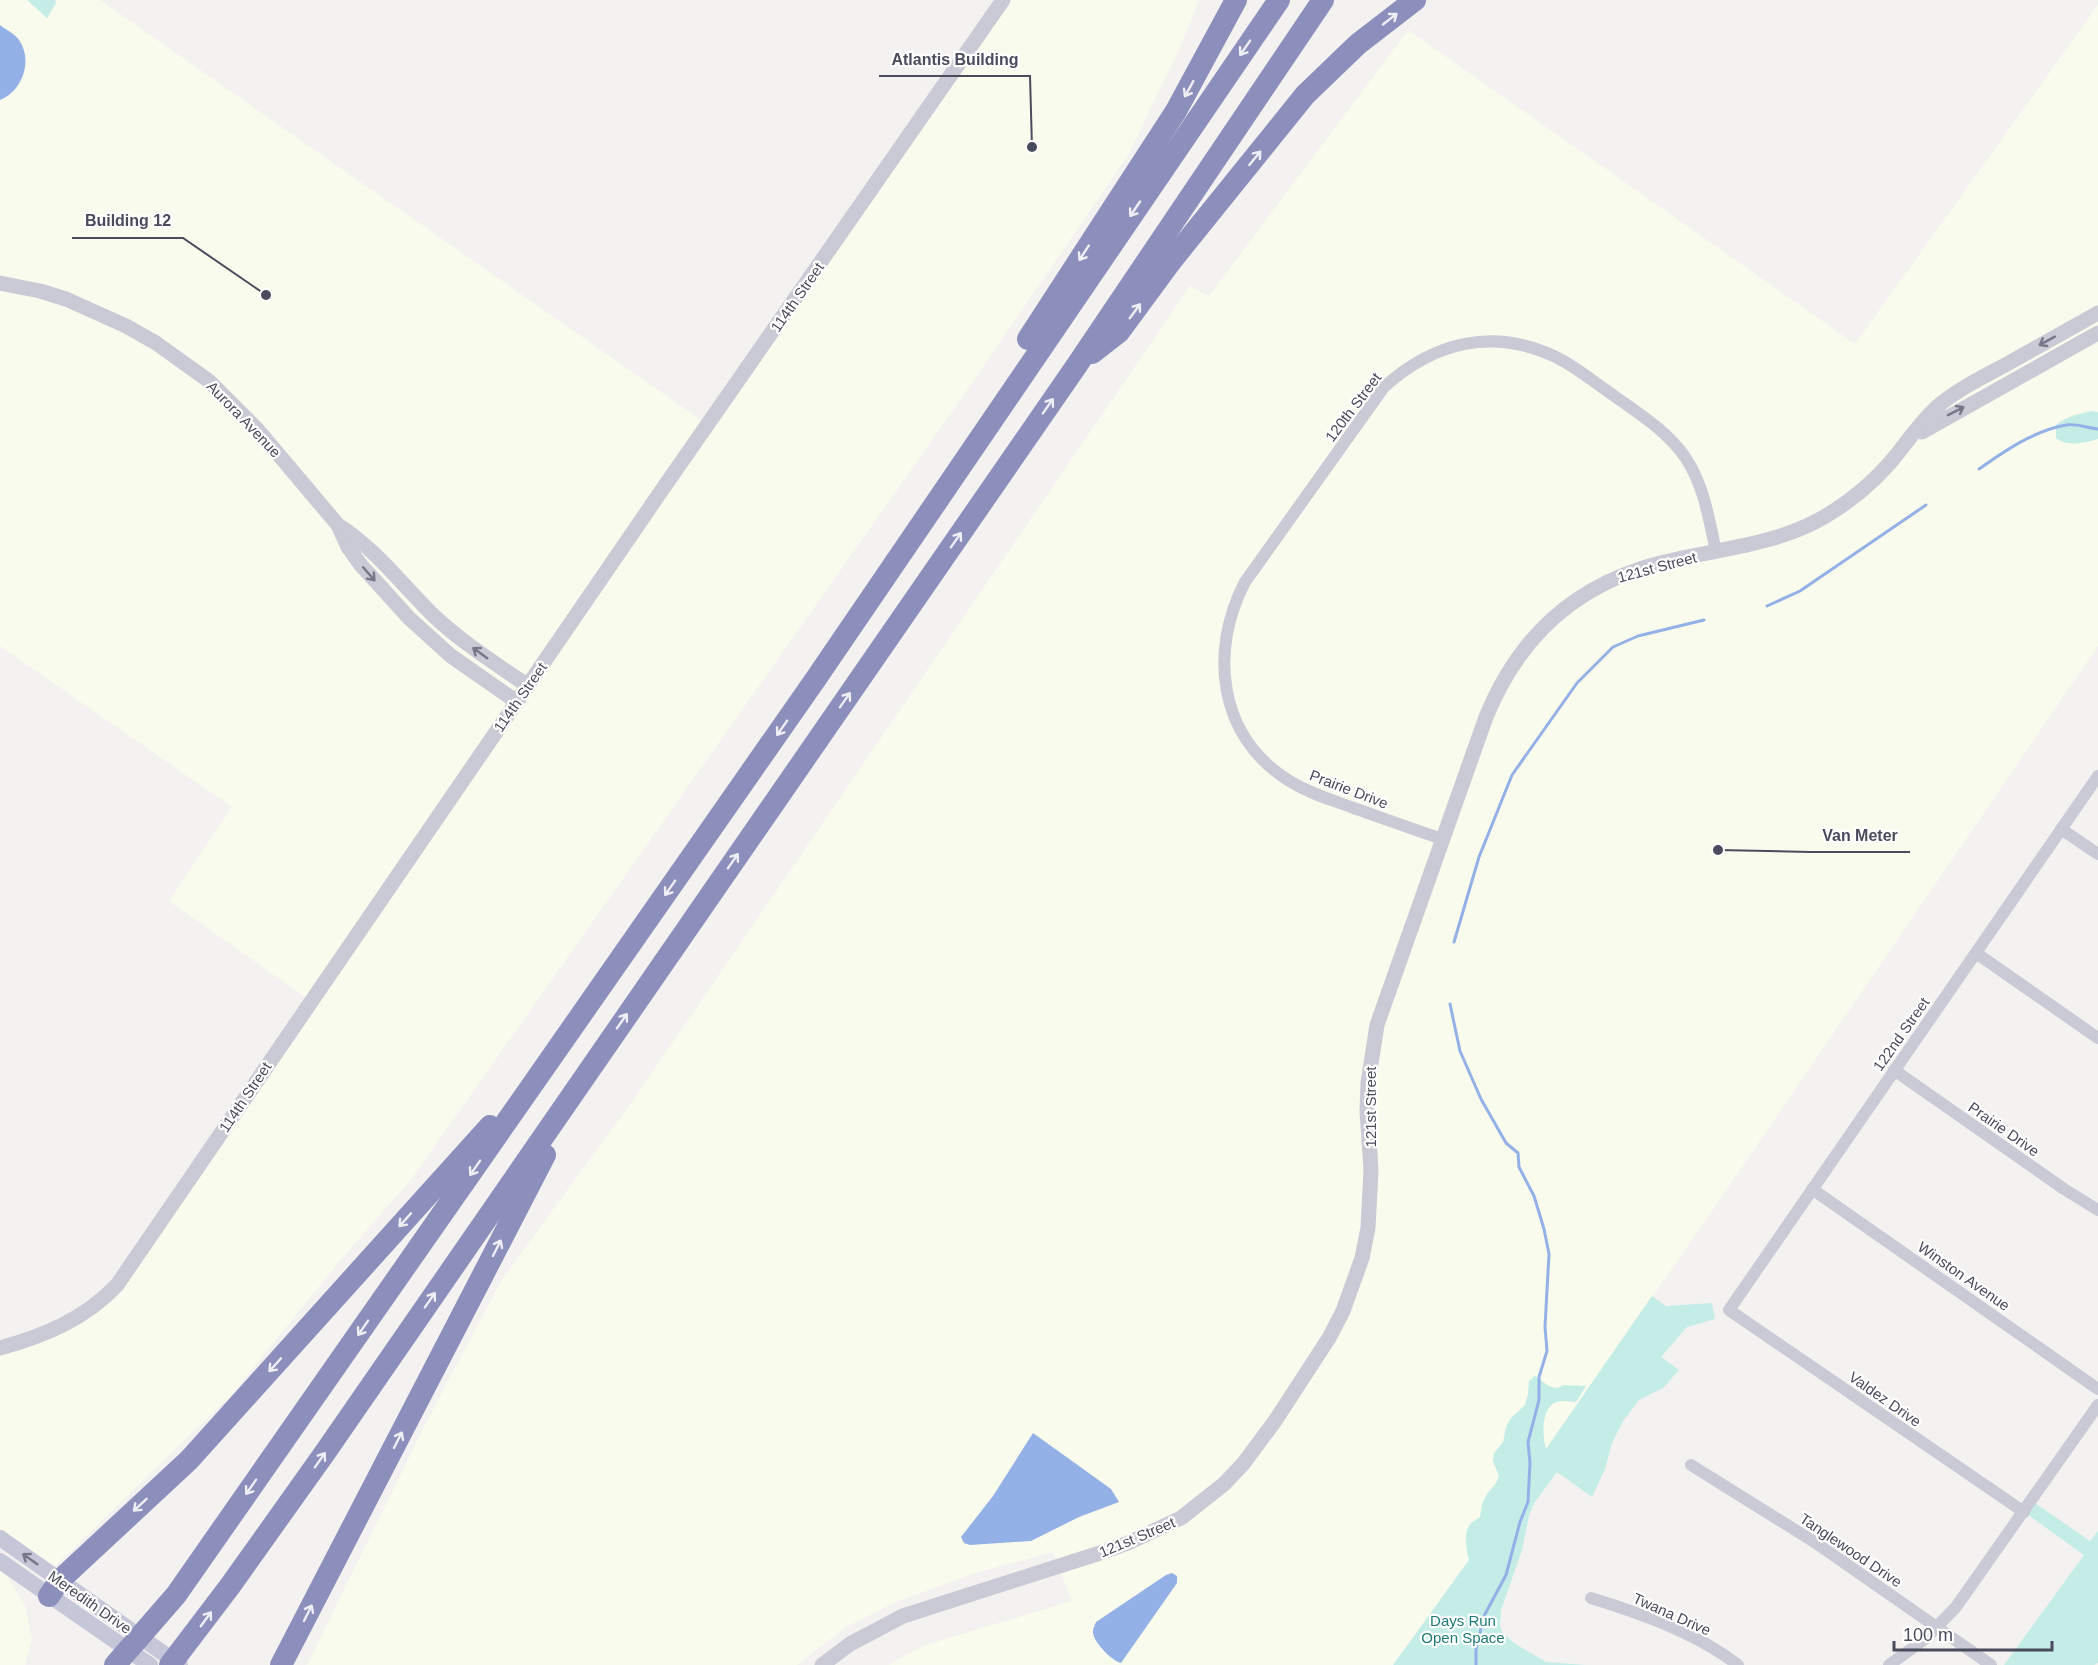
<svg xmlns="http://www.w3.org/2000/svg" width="2098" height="1665" font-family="Arial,sans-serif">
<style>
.commercial{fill:#f9fbed}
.green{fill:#c3ede6}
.water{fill:#93b1e7}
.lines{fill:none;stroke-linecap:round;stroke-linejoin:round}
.stream{stroke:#93b1e7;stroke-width:3}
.minor{stroke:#c9cad6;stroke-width:12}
.tertiary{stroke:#c9cad6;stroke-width:15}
.secondary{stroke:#c5c6d8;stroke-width:16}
.motorway{stroke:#8c8ebc;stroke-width:22}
.oneway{stroke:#eeeef5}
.oneway2{stroke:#767787}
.oneway3{stroke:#757688}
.labels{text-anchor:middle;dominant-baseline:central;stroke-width:4.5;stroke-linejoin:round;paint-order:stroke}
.street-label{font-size:15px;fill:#4a4b5d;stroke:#fff}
.park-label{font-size:15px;fill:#1e7b76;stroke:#fff}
.leader{fill:none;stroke:#4a4b5d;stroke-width:2}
.callout-dot{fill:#4a4b5d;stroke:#fff;stroke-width:2}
.callout-label{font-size:16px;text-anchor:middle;font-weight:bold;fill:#4a4b5d;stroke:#fff;stroke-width:4.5;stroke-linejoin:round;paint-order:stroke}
</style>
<rect width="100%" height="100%" fill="#f3f2f1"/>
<g class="commercial">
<path d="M 0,0 L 100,0 L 708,425 L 1003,0 L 1199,0 L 1178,52 L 1127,157 L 954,409 L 410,1181 L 343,1257 L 232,1394 L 48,1573 L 0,1539 L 0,1348 L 107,1295 L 311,1001 L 169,901 L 232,807 L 0,646 Z"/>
<path d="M 2098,5 L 2098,646 L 1714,1208 L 1470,1559 L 1393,1665 L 888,1665 L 925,1645 L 1072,1601 L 1053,1552 L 975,1573 L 896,1602 L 846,1627 L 797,1665 L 307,1665 L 428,1419 L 501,1281 L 636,1096 L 1190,286 L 1209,296 L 1408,30 L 1855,344 Z"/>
<path d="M 0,1564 L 25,1606 L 32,1639 L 25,1665 L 0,1665 Z"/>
</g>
<g class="green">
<path d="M 27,0 L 55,0 L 56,3 L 47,18 Z"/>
<path d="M 2092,411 L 2098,412 L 2098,439 C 2085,443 2067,447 2056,438 L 2056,425 C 2067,416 2078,414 2092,411 Z"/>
<path d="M 1652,1296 L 1666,1306 L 1712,1303 L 1715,1319 L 1687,1327 L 1661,1357 L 1679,1370 L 1663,1388 L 1639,1400 L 1623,1421 L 1612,1443 L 1605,1469 L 1592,1497 L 1557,1472 L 1534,1503 L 1529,1516 L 1522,1550 L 1501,1610 L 1500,1625 L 1502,1632 L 1514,1643 L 1546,1662 L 1586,1665 L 1393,1665 L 1469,1560 C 1467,1551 1463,1535 1469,1526 C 1471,1522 1476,1520 1480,1517 L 1482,1504 L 1487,1494 L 1496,1483 L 1499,1476 L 1493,1461 L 1494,1453 L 1503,1442 L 1506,1427 L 1510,1419 L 1525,1405 L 1528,1394 L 1529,1381 L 1535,1376 C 1544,1382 1553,1393 1563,1385 L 1586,1386 L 1576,1402 C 1570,1402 1563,1400 1557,1402 C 1541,1406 1542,1437 1546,1449 Z"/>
<path d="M 2032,1501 L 2090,1541 L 2098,1531 L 2098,1663 L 2094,1665 L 2004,1665 L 2084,1555 L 2024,1512 Z"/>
</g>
<g class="water">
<path d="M 0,25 C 6,30 14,33 19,40 C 33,60 23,91 0,100 Z"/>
<path d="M 1033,1433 L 1111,1489 L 1119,1502 L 1079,1517 L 1031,1541 L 970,1545 L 964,1543 L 961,1537 L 993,1496 Z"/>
<path d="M 1172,1573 L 1177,1576 L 1177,1583 L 1121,1663 C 1112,1661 1092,1641 1093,1631 C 1093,1628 1095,1625 1096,1622 L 1166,1575 Z"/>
</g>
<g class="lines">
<g class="stream">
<path d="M 1979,469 C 2005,451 2033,431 2066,425 C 2075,423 2088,428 2098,429"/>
<path d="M 1767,606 L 1800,591 L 1926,505"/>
<path d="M 1454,942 L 1479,857 L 1512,775 L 1577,683 L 1613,647 L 1638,636 L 1704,620"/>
<path d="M 1450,1004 L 1460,1051 L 1481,1099 L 1506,1143 L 1518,1153 L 1519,1167 L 1534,1196 L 1544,1229 L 1549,1254 L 1545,1327 L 1547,1351 L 1539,1377 L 1539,1400 L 1528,1442 L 1530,1463 L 1528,1502 L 1520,1522 L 1506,1575 L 1484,1616 L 1476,1649 L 1476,1665"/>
</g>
<g class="minor">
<path d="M 2061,829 L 2098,854"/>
<path d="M 1442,839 C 1412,829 1382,818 1351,807 C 1330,799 1308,793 1288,780 C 1218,736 1209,651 1245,582 L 1384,387 C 1434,342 1493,327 1556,357 C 1576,367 1594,382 1613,395 C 1639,414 1666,430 1685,457 C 1704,485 1709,519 1716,552"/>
<path d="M 1976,953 L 2098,1038"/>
<path d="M 1894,1070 L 2064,1189 L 2098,1210"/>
<path d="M 1812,1189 L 2098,1389"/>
<path d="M 1691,1465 L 1816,1543 L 1991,1665"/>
<path d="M 2024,1512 L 1729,1310 L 2098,776"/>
<path d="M 1591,1598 C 1642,1614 1695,1632 1738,1665"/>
<path d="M 1889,1665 L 1925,1639 L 1956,1607 L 2098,1405"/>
</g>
<g class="tertiary">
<path d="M 0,283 L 40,291 L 66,299 L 126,326 L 156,343 L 209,381 L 257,429 L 338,525 L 348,547 L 360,564 L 409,618 L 451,656 L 517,702"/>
<path d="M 1922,432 L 2098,333"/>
<path d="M 338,525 C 376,549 403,586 435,617 C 463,643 496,664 528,686"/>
<path d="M 0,1348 C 44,1336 85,1319 117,1285 L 664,487 L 1003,0"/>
<path d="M 822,1665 L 850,1644 L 903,1616 L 1100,1553 L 1128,1543 L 1181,1518 L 1224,1484 L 1243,1464 L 1275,1421 L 1329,1338 L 1343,1311 L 1362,1258 L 1368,1228 L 1371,1170 L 1367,1111 L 1368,1083 L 1377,1025 L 1486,717 C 1515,646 1563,595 1637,570 C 1659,562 1684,558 1707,553 C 1748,545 1788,538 1824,517 C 1855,499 1883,474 1905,444 C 1914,432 1925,418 1937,407 C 1958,389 1983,377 2007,364 C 2037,347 2068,330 2098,313"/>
</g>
<g class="secondary">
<path d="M 0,1538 L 180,1665"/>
<path d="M 0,1561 L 150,1665"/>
</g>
<g class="motorway">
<path d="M 1028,339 L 1176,111 L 1236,0"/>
<path d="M 1092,353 L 1119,332 L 1172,260 L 1305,95 L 1358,44 L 1415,0"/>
<path d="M 49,1596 L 60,1580 L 189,1460 L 490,1126"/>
<path d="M 115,1665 L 176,1595 L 815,680 L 1279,0"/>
<path d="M 170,1665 L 230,1586 L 324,1454 L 1077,365 L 1323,0"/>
<path d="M 281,1665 L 545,1155"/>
</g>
</g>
<defs><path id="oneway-shaft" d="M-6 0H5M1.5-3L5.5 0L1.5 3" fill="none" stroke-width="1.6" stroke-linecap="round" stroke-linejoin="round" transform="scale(1.5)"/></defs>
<g class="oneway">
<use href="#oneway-shaft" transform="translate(1390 19) rotate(-38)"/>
<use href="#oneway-shaft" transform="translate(1245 48) rotate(125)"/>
<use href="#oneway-shaft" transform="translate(1189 89) rotate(119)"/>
<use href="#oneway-shaft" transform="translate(1255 158) rotate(-51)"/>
<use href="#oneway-shaft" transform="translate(1135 209) rotate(124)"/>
<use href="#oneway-shaft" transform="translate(1084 253) rotate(123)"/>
<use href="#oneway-shaft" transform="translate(1135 311) rotate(-54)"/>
<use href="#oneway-shaft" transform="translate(1048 406) rotate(-55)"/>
<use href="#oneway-shaft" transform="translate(956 540) rotate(-55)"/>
<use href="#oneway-shaft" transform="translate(845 700) rotate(-55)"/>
<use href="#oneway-shaft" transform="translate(782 728) rotate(125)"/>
<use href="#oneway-shaft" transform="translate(733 861) rotate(-55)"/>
<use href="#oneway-shaft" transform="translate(670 888) rotate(125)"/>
<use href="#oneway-shaft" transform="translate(622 1021) rotate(-55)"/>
<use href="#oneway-shaft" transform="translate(475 1168) rotate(125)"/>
<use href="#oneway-shaft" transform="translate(405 1220) rotate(132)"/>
<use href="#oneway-shaft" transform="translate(497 1248) rotate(-63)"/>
<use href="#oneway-shaft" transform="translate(430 1300) rotate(-55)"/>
<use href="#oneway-shaft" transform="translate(363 1328) rotate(125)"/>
<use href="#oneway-shaft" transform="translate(275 1365) rotate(132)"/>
<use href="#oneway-shaft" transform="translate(398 1440) rotate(-63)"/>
<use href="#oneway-shaft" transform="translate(320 1460) rotate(-55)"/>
<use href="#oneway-shaft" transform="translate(251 1487) rotate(125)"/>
<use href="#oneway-shaft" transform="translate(140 1505) rotate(137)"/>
<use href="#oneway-shaft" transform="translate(308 1613) rotate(-63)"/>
<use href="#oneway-shaft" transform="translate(206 1619) rotate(-54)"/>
</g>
<g class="oneway2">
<use href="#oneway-shaft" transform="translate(2047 341) rotate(151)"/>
<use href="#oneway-shaft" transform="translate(1956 411) rotate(-27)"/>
<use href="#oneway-shaft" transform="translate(369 574) rotate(49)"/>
<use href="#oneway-shaft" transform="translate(480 653) rotate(-144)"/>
</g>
<use class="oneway3" href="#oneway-shaft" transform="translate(30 1559) rotate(-145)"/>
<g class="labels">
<g class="street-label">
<text transform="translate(797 297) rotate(-55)">114th Street</text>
<text transform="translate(1353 407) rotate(-53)">120th Street</text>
<text transform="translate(244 419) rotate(46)">Aurora Avenue</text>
<text transform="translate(1657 567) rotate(-15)">121st Street</text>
<text transform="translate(520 697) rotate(-55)">114th Street</text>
<text transform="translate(1349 789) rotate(21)">Prairie Drive</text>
<text transform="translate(1901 1034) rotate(-55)">122nd Street</text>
<text transform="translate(245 1097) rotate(-56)">114th Street</text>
<text transform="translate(1370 1107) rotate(-90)">121st Street</text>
<text transform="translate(2004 1129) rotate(35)">Prairie Drive</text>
<text transform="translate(1964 1276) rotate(35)">Winston Avenue</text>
<text transform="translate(1885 1399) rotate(35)">Valdez Drive</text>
<text transform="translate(1137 1537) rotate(-23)">121st Street</text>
<text transform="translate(1851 1550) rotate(34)">Tanglewood Drive</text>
<text transform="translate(90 1602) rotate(35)">Meredith Drive</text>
<text transform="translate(1672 1614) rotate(24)">Twana Drive</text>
</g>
<g class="park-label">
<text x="1463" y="1620">Days Run<tspan x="1463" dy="17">Open Space</tspan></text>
</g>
</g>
<path class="leader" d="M1032 147L1030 76H879M266 295L183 238H72M1718 850L1810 852H1910"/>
<g class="callout-dot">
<circle cx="1032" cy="147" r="6"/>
<circle cx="266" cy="295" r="6"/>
<circle cx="1718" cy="850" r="6"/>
</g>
<g class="callout-label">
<text x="955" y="65">Atlantis Building</text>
<text x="128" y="226">Building 12</text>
<text x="1860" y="841">Van Meter</text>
</g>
<path d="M1894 1641v9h158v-9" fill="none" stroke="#4a4b5d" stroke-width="3"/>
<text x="1903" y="1641" font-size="18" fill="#4a4b5d" stroke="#ffffff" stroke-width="4.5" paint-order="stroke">100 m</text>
</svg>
